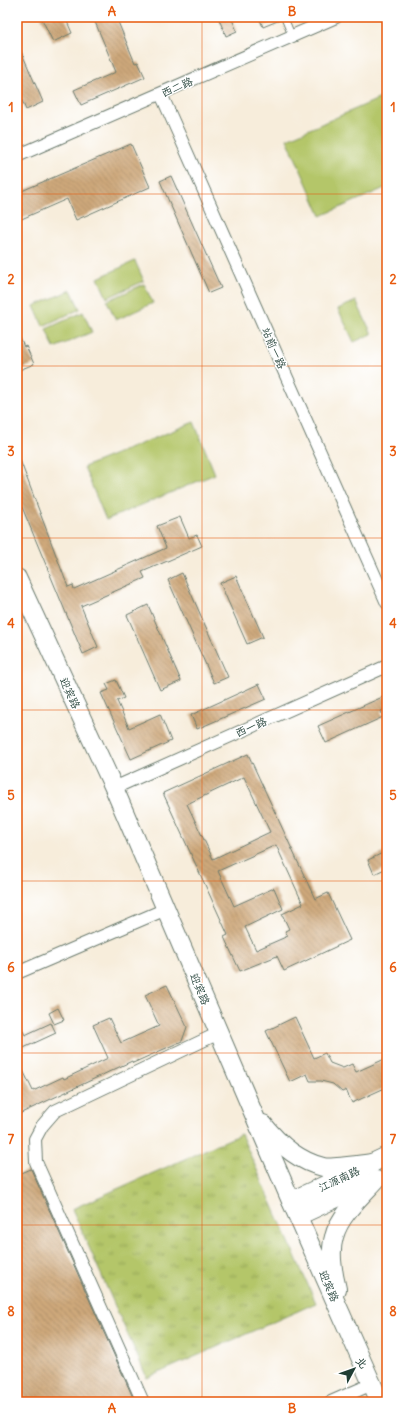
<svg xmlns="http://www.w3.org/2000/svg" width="404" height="1419" font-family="Delius,'LXGW WenKai TC',sans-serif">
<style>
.park{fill:url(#park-tufts);stroke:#6a824e}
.pitch{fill:#b4c669;stroke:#6a824e}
.building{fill:url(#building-back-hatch);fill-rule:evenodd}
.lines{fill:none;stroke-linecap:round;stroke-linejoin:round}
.service-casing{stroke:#6b7b6e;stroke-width:8}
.minor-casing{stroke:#6b7b6e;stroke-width:14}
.secondary-casing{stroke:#6b7b6e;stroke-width:20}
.service{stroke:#fff;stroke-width:6}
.minor{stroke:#fff;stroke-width:12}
.secondary{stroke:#fff;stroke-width:18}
.grid{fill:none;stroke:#e8590c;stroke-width:1;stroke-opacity:0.55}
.labels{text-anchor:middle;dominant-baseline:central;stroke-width:3;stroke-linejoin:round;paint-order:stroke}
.street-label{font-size:11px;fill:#1f3d34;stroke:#fff}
.neatline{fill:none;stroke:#e8590c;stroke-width:1.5}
.grid-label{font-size:13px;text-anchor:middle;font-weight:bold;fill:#e8590c}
</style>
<defs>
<pattern id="park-tufts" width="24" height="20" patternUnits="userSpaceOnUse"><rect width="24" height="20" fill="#b4c669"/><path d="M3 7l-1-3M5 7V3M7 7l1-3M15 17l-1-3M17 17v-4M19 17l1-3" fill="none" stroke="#92a257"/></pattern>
<pattern id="building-back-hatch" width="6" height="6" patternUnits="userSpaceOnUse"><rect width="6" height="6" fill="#cea87a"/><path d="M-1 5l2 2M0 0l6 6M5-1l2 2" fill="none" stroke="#a78a65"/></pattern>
</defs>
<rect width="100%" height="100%" fill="#fff"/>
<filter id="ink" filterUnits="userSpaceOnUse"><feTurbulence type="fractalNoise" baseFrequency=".025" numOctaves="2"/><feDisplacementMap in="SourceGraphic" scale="8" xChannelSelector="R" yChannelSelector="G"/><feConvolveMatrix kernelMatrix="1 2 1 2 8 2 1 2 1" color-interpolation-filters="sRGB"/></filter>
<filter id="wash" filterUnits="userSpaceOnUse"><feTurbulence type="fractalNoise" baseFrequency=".012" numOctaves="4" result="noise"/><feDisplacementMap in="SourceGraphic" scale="16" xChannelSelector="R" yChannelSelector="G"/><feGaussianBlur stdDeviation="0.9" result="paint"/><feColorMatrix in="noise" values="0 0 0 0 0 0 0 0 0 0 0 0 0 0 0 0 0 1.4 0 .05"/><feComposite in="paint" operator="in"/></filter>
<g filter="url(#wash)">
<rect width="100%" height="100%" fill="#f7eddb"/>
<path class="park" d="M 241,1134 L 316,1303 L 147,1378 L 72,1209 Z"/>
<g class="pitch">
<path d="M 383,97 L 387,106 L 387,187 L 321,216 L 287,139 Z"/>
<path d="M 135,261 L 144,281 L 107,298 L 98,278 Z"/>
<path d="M 144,284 L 153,303 L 116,320 L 107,301 Z"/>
<path d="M 71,290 L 80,309 L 43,326 L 34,306 Z"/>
<path d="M 356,301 L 372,334 L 354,342 L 338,309 Z"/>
<path d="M 83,312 L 92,332 L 54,348 L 46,329 Z"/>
<path d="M 194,422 L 215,474 L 106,520 L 84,467 Z"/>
</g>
<g id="blocks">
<g class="building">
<path d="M 41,17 L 65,17 L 72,33 L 53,42 Z"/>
<path d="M 93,17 L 116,17 L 135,63 L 138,62 L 145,77 L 81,105 L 74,90 L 116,72 Z"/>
<path d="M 218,17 L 231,17 L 237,31 L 226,36 Z"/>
<path d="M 259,17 L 280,17 L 280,20 L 263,27 Z"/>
<path d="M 17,42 L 43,102 L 26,110 L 17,89 Z"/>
<path d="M 131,144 L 150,187 L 76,220 L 67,199 L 17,221 L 17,193 Z"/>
<path d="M 171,176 L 221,288 L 209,293 L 160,181 Z"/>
<path d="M 17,331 L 24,347 L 26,346 L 34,364 L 17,371 Z"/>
<path d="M 17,452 L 68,587 L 73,585 L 74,589 L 166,548 L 157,526 L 180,517 L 189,538 L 197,535 L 202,546 L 142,572 L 145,578 L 81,606 L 98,647 L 83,654 L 17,495 Z"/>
<path d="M 182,573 L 228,677 L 214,683 L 168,580 Z"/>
<path d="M 236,576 L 263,637 L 247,644 L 220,583 Z"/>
<path d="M 148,605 L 181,681 L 160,690 L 127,615 Z"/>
<path d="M 116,680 L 124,698 L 117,701 L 129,728 L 160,714 L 171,741 L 131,759 L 101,693 L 109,690 L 106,684 Z"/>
<path d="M 259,684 L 266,699 L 197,729 L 191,715 Z"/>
<path d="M 387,695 L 387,708 L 381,711 L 383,717 L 326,743 L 318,726 Z"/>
<path d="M 248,754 L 315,899 L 328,893 L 350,940 L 284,971 L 277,956 L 240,971 L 224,937 L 228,935 L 163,793 ZM 244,777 L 270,832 L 213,859 L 187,804 ZM 276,845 L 303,904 L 282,914 L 289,929 L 285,931 L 288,936 L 256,950 L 245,927 L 283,909 L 274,888 L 234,906 L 218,871 Z"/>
<path d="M 387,851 L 387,868 L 374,874 L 368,860 Z"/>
<path d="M 167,985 L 187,1027 L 182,1041 L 133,1063 L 132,1061 L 17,1115 L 17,1098 L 21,1097 L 17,1089 L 17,1058 L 33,1091 L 63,1077 L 64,1079 L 108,1058 L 93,1025 L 109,1018 L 121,1043 L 159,1026 L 145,995 Z"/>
<path d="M 58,1008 L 64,1020 L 54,1024 L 49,1013 Z"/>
<path d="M 295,1017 L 314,1058 L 325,1053 L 330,1063 L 343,1068 L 352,1064 L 356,1072 L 387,1058 L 387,1087 L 352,1103 L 346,1090 L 342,1092 L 333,1084 L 321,1081 L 310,1081 L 307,1074 L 290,1082 L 266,1031 Z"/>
<path d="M 17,1019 L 25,1035 L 51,1023 L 56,1033 L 17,1051 Z"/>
<path d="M 31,1169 L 135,1402 L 17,1402 L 17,1175 Z"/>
</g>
</g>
</g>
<g filter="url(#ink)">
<use href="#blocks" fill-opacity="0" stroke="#6b7b6e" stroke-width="1"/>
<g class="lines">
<g class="service-casing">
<path id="service" d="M 284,17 L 292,36"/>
</g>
<g class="minor-casing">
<g id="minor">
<path d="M 161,94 L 387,603"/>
<path d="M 17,156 L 336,17"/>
<path d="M 114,788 L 387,666"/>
<path d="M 17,973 L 166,909"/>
<path d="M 143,1402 L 36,1162 L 35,1139 L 42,1126 L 55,1111 L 219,1033"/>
<path d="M 331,1402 L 372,1384"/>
</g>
</g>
<g class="secondary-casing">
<g id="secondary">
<path d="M 17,578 L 114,788 L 291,1201 L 380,1402"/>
<path d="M 263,1124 C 278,1143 298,1161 323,1167 C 332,1169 362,1164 373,1163"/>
<path d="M 291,1201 L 387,1156"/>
<path d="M 298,1216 L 369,1183"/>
<path d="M 337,1289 C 333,1273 329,1253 334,1237 C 339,1216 362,1195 376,1180"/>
</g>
</g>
<use href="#service" class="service"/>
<use href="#minor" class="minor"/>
<use href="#secondary" class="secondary"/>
</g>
</g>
<path class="grid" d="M 202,17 L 202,1402M 17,194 L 387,194M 17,366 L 387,366M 17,538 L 387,538M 17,710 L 387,710M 17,881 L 387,881M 17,1053 L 387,1053M 17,1225 L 387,1225"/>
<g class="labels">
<g class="street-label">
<text transform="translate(177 87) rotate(-24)">西二路</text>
<text transform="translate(274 348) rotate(66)">站前一路</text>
<text transform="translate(70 693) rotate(65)">迎宾路</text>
<text transform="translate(251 727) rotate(-24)">西一路</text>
<text transform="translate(200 989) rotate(67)">迎宾路</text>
<text transform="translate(339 1179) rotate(-25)">江源南路</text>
<text transform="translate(329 1286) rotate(66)">迎宾路</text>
</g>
</g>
<rect width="404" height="1419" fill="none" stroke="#fff" stroke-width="44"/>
<g transform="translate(354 1369) rotate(49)" stroke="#ffffff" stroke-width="3" paint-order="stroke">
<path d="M0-3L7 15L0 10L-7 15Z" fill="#1f3d34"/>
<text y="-6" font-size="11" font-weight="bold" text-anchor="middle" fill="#1f3d34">北</text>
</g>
<rect x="22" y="22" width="360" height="1375" class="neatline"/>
<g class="grid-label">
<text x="112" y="16">A</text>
<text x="292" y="16">B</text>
<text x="11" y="112">1</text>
<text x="393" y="112">1</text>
<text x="11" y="284">2</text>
<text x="393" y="284">2</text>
<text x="11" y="456">3</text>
<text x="393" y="456">3</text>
<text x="11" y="628">4</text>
<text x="393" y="628">4</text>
<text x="11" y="800">5</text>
<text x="393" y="800">5</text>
<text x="11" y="972">6</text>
<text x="393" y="972">6</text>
<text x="11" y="1144">7</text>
<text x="393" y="1144">7</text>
<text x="11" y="1316">8</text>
<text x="393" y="1316">8</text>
<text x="112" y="1413">A</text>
<text x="292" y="1413">B</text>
</g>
</svg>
